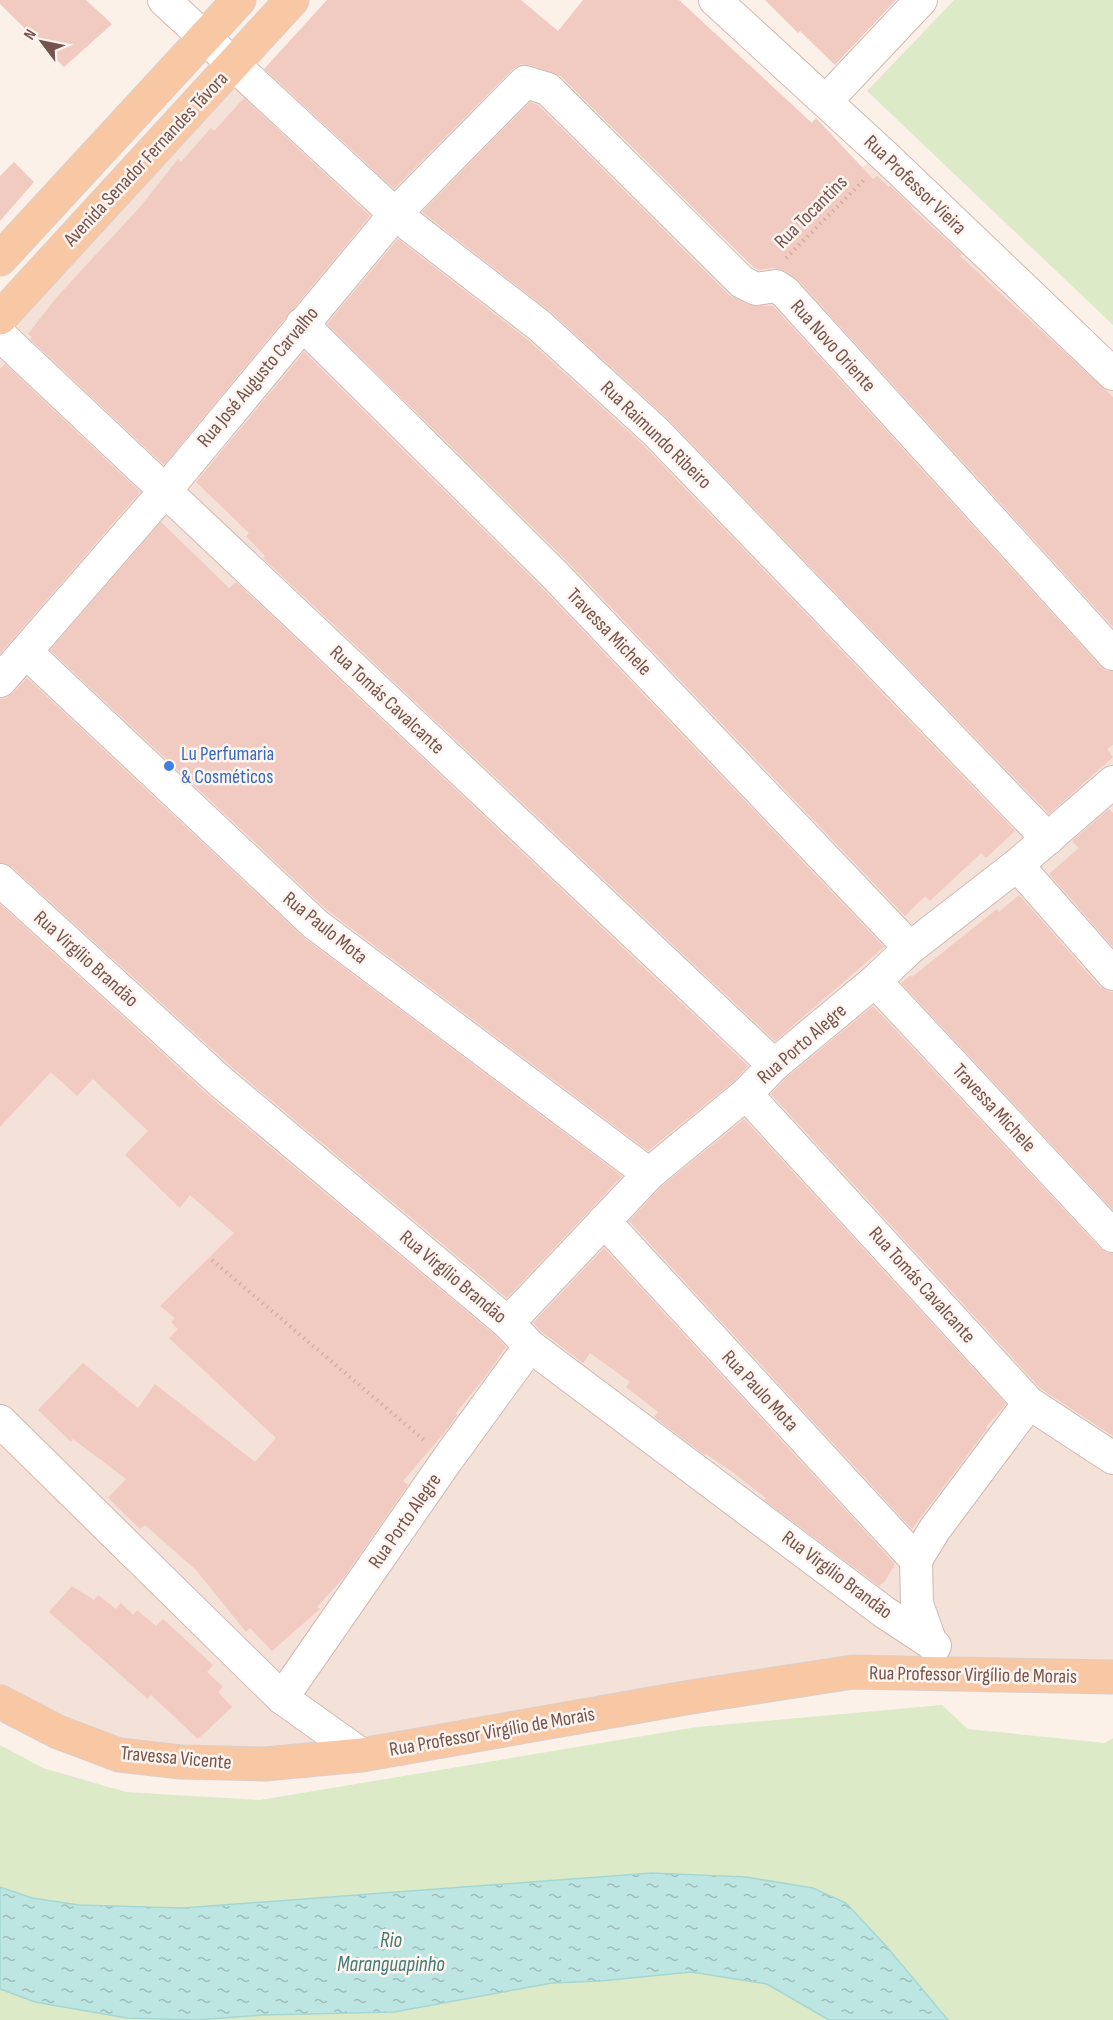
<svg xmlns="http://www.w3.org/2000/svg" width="1113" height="2020" font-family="'Sofia Sans Condensed',sans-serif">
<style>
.residential{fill:#f4e1d8}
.grass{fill:#ddeac7}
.water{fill:url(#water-ripples);stroke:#a4d7d4;stroke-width:1.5}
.building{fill:#f1cac1}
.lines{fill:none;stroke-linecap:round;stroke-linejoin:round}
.minor-casing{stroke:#d1b9b1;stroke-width:34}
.major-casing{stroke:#d9cfcd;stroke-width:35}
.path{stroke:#d6ada4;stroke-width:4;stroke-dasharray:1.5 4.5;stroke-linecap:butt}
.minor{stroke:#fff;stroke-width:32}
.major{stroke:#f8c7a4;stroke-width:33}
.shop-dot{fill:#3f7fe0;stroke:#fff5f0;stroke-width:2}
.labels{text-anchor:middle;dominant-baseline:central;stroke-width:5;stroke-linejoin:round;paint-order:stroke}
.street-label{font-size:20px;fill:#77534d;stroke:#fff5f0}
.shop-label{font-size:20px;fill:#366cbe;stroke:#fff5f0;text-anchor:start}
.water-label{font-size:21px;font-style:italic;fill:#407b78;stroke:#fff5f0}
</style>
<defs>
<pattern id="water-ripples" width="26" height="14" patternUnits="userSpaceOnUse" patternTransform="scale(1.5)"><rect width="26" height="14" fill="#bde6e3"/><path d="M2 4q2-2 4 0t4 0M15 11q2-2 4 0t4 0" fill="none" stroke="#9ebdba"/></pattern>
</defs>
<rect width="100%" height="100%" fill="#fcf1e9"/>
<path class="residential" d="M 527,58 L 752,274 L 868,163 L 1113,372 L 1113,1677 L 969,1675 L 691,1697 L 181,1762 L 0,1702 L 0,316 L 227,69 L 395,184 Z"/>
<g class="grass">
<path d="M 954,0 L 1113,0 L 1113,325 L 867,91 Z"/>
<path d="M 942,1705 L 968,1729 L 1105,1743 L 1113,1738 L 1113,2020 L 948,2020 L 887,1947 L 776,1882 L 746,1877 L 652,1873 L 183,1908 L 79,1905 L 32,1898 L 0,1887 L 0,1745 L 43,1768 L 126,1792 L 260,1800 L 697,1727 Z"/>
<path d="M 691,1972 L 767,1984 L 829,2020 L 0,2020 L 0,1989 L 35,2002 L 127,2018 L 197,2020 L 263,2015 L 394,2012 L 552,1983 L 601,1981 Z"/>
</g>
<path class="water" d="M 652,1873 L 746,1877 L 813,1888 L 846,1903 L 887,1947 L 948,2020 L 829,2020 L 767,1984 L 691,1972 L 601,1981 L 552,1983 L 394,2012 L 263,2015 L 197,2020 L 127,2018 L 35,2002 L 0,1989 L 0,1887 L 32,1898 L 79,1905 L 183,1908 Z"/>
<g class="building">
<path d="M 0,0 L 86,0 L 112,24 L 64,67 L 0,4 Z"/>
<path d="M 327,0 L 521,0 L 558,31 L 583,0 L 679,0 L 812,123 L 816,118 L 873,179 L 877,176 L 889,187 L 890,186 L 912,207 L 911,208 L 962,254 L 960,256 L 1113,397 L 1113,627 L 798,280 L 785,271 L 773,268 L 759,270 L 753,267 L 560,76 L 530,65 L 521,64 L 513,69 L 394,189 L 264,69 Z"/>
<path d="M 765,0 L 896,0 L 835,65 L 800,31 L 798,33 Z"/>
<path d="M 244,98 L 370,216 L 164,465 L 30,339 L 32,337 L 28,334 L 56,298 L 140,207 L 178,159 L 181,162 L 211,128 L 214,131 Z"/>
<path d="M 530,102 L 538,105 L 729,295 L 749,305 L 773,306 L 1100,666 L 1107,671 L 1113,671 L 1113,745 L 1107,749 L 1113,757 L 1049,814 L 668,419 L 552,313 L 422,212 Z"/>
<path d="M 14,162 L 34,182 L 0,221 L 0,176 Z"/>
<path d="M 398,239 L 528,340 L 643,445 L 1015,831 L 986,858 L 981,853 L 930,901 L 925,896 L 905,916 L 566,560 L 327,324 Z"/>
<path d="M 304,352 L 540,586 L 884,947 L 775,1041 L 263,558 L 265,556 L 246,536 L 249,533 L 196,482 Z"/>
<path d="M 5,364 L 140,492 L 0,654 L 0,369 Z"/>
<path d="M 161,522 L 229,588 L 236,582 L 748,1066 L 734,1081 L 648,1151 L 327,910 L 50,650 Z"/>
<path d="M 27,678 L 304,938 L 622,1176 L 507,1298 L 233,1068 L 12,867 L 0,863 L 0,699 L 6,698 L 13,693 Z"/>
<path d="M 1109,809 L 1113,813 L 1113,947 L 1049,874 L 1079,848 L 1072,841 Z"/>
<path d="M 1019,895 L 1099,986 L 1107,991 L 1113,992 L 1113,1210 L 901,983 L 911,975 L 912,977 L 997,909 L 999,912 Z"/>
<path d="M 0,904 L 209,1096 L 496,1336 L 506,1347 L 491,1369 L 456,1413 L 457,1415 L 449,1427 L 403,1481 L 408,1485 L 345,1576 L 317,1607 L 320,1609 L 272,1651 L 250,1628 L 246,1632 L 196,1570 L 145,1525 L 140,1529 L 108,1498 L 126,1479 L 73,1439 L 71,1442 L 38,1410 L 83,1363 L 138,1408 L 155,1384 L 255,1462 L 276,1438 L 169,1338 L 178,1329 L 171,1322 L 175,1318 L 160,1306 L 234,1233 L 190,1195 L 180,1208 L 125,1155 L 148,1131 L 93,1079 L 77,1096 L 51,1072 L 0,1127 Z"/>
<path d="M 873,1006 L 1100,1248 L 1107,1253 L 1113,1253 L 1113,1436 L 1041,1389 L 771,1094 L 786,1078 Z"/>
<path d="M 744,1119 L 1006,1404 L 986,1427 L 987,1429 L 912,1529 L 629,1221 L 661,1187 Z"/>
<path d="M 604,1248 L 895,1564 L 885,1581 L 879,1586 L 764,1500 L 766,1498 L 731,1471 L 706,1454 L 705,1455 L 654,1417 L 658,1412 L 626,1387 L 630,1382 L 590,1353 L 583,1363 L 542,1332 L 533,1323 Z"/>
<path d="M 72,1586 L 94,1600 L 98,1595 L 116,1609 L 121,1603 L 133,1615 L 137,1610 L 156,1626 L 163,1619 L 213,1665 L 207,1672 L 223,1687 L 218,1692 L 232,1707 L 198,1739 L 151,1695 L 148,1699 L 49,1612 Z"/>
</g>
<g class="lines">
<g class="minor-casing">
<g id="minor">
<path d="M 164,0 L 395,214 L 540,326 L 656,432 L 1048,839"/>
<path d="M 715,0 L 887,158 L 1113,374"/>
<path d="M 826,101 L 921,0"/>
<path d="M 302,324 L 553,573 L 910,948"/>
<path d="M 0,335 L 774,1065"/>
<path d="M 26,652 L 315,924 L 649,1174"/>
<path d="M 0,681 L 165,491 L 395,214 L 525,82 L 548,89 L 742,282 L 756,289 L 776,286 L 785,292 L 1113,654"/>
<path d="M 1017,865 L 1113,974"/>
<path d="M 0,880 L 221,1082 L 508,1323 L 530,1346 L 884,1612 L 931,1643"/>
<path d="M 875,981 L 1113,1236"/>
<path d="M 746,1094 L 1029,1403 L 1113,1458"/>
<path d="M 604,1221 L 916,1560"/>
<path d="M 508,1323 L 649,1174 L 746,1094 L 774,1065 L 875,981 L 910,948 L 1017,865 L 1113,782"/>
<path d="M 0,1421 L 282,1698 L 362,1755"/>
<path d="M 935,1646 L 931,1643 L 917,1604 L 916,1560 L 935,1529 L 1029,1403"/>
<path d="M 282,1698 L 447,1460 L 530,1346"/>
</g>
</g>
<g class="major-casing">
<g id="major">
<path d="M 0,259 L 239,0"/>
<path d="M 0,318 L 292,0"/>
<path d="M 0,1702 L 58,1732 L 119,1755 L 181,1762 L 265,1764 L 362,1755 L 691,1697 L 853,1672 L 1113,1677"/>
</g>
</g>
<g class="path">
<path d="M 786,258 L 865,179"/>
<path d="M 212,1260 L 424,1440"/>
</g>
<use href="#minor" class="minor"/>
<use href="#major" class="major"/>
</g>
<circle class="shop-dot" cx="169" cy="766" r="6"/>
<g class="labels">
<g class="street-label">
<text transform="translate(146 159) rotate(-47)">Avenida Senador Fernandes Távora</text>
<text transform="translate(915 185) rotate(44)">Rua Professor Vieira</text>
<text transform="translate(811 212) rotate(-45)">Rua Tocantins</text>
<text transform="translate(833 346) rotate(48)">Rua Novo Oriente</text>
<text transform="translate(258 377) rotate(-50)">Rua José Augusto Carvalho</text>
<text transform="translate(656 435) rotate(44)">Rua Raimundo Ribeiro</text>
<text transform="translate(609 632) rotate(46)">Travessa Michele</text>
<text transform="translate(387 700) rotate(43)">Rua Tomás Cavalcante</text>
<text transform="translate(325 928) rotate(39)">Rua Paulo Mota</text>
<text transform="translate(86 959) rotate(42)">Rua Virgílio Brandão</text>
<text transform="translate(802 1044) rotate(-41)">Rua Porto Alegre</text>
<text transform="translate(994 1108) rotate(47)">Travessa Michele</text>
<text transform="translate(453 1277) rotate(40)">Rua Virgílio Brandão</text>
<text transform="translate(922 1285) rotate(48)">Rua Tomás Cavalcante</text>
<text transform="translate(760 1391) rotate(47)">Rua Paulo Mota</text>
<text transform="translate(405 1521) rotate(-55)">Rua Porto Alegre</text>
<text transform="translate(837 1575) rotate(37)">Rua Virgílio Brandão</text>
<text transform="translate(973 1675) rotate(1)">Rua Professor Virgílio de Morais</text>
<text transform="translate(492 1732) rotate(-10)">Rua Professor Virgílio de Morais</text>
<text transform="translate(176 1758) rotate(5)">Travessa Vicente</text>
</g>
<g class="shop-label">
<text x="181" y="754">Lu Perfumaria<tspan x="181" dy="23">&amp; Cosméticos</tspan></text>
</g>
<g class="water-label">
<text x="391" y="1940">Rio<tspan x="391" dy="24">Maranguapinho</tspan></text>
</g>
</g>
<g transform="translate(42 42) rotate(302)" stroke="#fff5f0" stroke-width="4.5" paint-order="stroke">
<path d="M0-4.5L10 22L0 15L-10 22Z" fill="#77534d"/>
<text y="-9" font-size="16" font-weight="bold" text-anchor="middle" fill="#77534d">N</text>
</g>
</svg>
